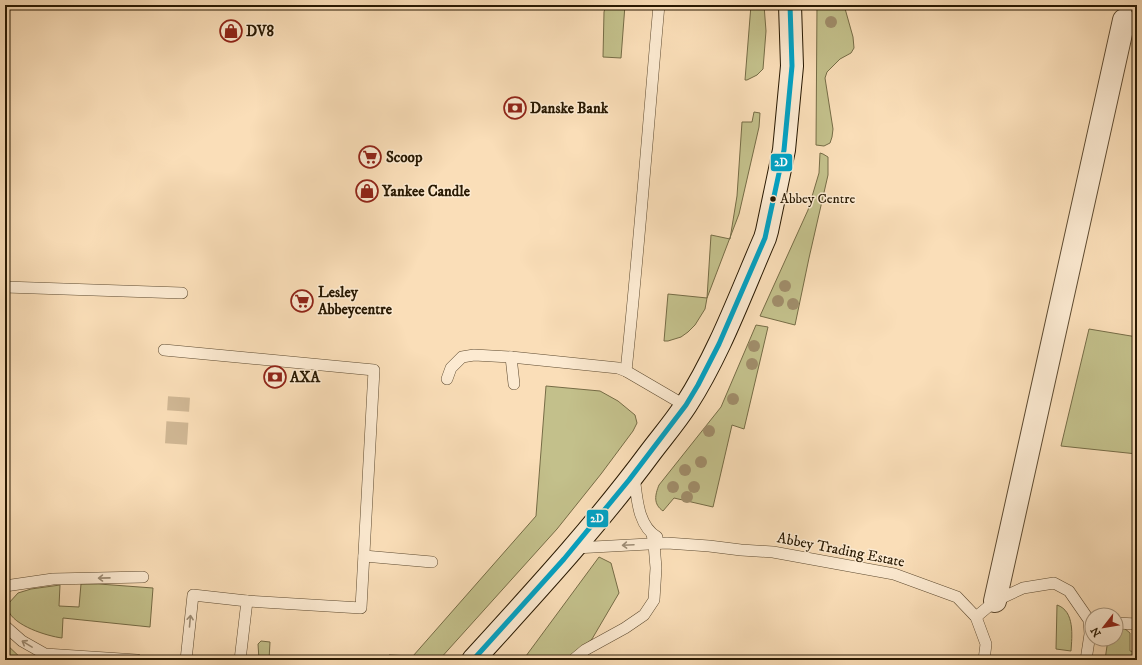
<svg xmlns="http://www.w3.org/2000/svg" width="1142" height="665" font-family="'IM FELL DW Pica',serif">
<style>
.green{fill:#c3c08b;stroke:#766c46}
.lines{fill:none;stroke-linecap:round;stroke-linejoin:round}
.street-tunnel{stroke:#d0b794;stroke-width:22;stroke-dasharray:22 11;stroke-linecap:butt}
.lane-casing{stroke:#5d4a30;stroke-width:12}
.street-casing{stroke:#5d4a30;stroke-width:24}
.secondary-casing{stroke:#291902;stroke-width:24}
.lane{stroke:#fcead1;stroke-width:11}
.street{stroke:#fcead1;stroke-width:22}
.secondary{stroke:#fcead1;stroke-width:22}
.bus-1-casing{stroke:#fcead1;stroke-width:8}
.bus-1{stroke:#02a2c4;stroke-width:5}
.tree{fill:#a08d6a}
.oneway{stroke:#9d8c74}
.bus-dot{fill:#291902;stroke:#fcead1;stroke-width:1.5}
.labels{text-anchor:middle;dominant-baseline:central;stroke-width:3;stroke-linejoin:round;paint-order:stroke}
.bus-label{font-size:14px;fill:#291902;stroke:#fcead1;text-anchor:start}
.poi-label{font-size:15px;font-weight:bold;fill:#291902;stroke:#fcead1;text-anchor:start}
.street-label{font-size:15px;fill:#291902;stroke:#fcead1}
.line-badge{stroke:#fcead1;stroke-width:1.5}
.badge-label{font-size:11px;text-anchor:middle;font-weight:bold;fill:#fff}
</style>
<rect width="100%" height="100%" fill="#fadeb8"/>
<filter id="stains"><feTurbulence type="fractalNoise" baseFrequency=".005" numOctaves="4"/><feColorMatrix values="0 0 0 0 .2 0 0 0 0 .09 0 0 0 0 .02 0 0 0 .5 -.17"/></filter>
<radialGradient id="worn" r=".72"><stop offset=".6" stop-color="#630" stop-opacity="0"/><stop offset="1" stop-color="#630" stop-opacity=".3"/></radialGradient>
<g class="green">
<path d="M 606,5 L 625,5 L 621,58 L 603,57 L 604,12 Z"/>
<path d="M 751,5 L 764,5 L 766,31 L 763,69 L 757,75 L 747,80 L 745,80 Z"/>
<path d="M 817,5 L 844,5 L 853,37 L 854,48 L 851,53 L 840,59 L 827,72 L 825,78 L 833,129 L 832,137 L 830,143 L 824,146 L 816,145 Z"/>
<path d="M 754,112 L 760,113 L 759,127 L 739,214 L 707,298 L 705,309 L 695,325 L 688,332 L 681,337 L 668,341 L 664,341 L 668,294 L 707,298 L 711,235 L 730,239 L 737,196 L 742,122 L 752,122 Z"/>
<path d="M 820,153 L 823,154 L 828,157 L 828,175 L 809,258 L 795,325 L 760,316 L 808,210 L 819,173 Z"/>
<path d="M 756,325 L 768,327 L 744,429 L 732,425 L 713,507 L 674,498 L 663,511 C 653,504 655,495 659,485 L 721,407 Z"/>
<path d="M 1089,329 L 1137,337 L 1137,454 L 1061,446 Z"/>
<path d="M 546,386 L 600,391 L 618,401 L 635,415 L 637,423 L 633,431 L 601,474 L 557,529 L 439,660 L 389,660 L 389,655 L 413,656 L 536,516 Z"/>
<path d="M 599,557 L 611,563 L 619,593 L 592,639 L 569,660 L 523,660 Z"/>
<path d="M 81,584 L 99,584 L 153,588 L 150,627 L 63,618 L 62,638 C 47,636 14,626 8,610 C 8,608 8,606 8,604 L 18,593 L 31,589 L 60,585 L 59,606 L 79,607 Z"/>
<path d="M 1057,605 C 1075,611 1072,636 1071,651 L 1056,649 Z"/>
<path d="M 1124,628 L 1130,633 L 1130,651 L 1137,652 L 1137,660 L 1105,660 L 1108,639 L 1116,639 L 1116,631 Z"/>
<path d="M 261,641 L 270,642 L 269,660 L 259,660 L 258,644 Z"/>
<path d="M 5,643 L 23,660 L 5,660 Z"/>
</g>
<g class="lines">
<path class="street-tunnel" d="M 176,444 L 179,397"/>
<g class="lane-casing">
<g id="lane">
<path d="M 1124,20 L 1127,5"/>
<path d="M 5,287 L 182,293"/>
<path d="M 164,350 L 374,370 L 361,608 L 247,601"/>
<path d="M 511,357 L 514,384"/>
<path d="M 626,371 C 639,249 648,127 659,5"/>
<path d="M 447,379 L 451,368 L 462,357 L 474,355 L 511,357 L 618,368 L 626,371 L 686,406"/>
<path d="M 634,476 C 637,496 637,525 657,537"/>
<path d="M 575,548 L 667,543 L 709,546 L 741,550 L 773,552 L 894,574 L 957,597 L 976,617 L 986,644 L 984,660"/>
<path d="M 364,556 L 432,562"/>
<path d="M 5,586 L 53,579 L 143,577"/>
<path d="M 976,617 L 995,601 L 1023,588 L 1054,583 L 1069,591 L 1089,620 L 1090,634 L 1086,660"/>
<path d="M 1116,623 L 1137,624"/>
<path d="M 5,626 L 22,641 L 45,654 L 137,660"/>
<path d="M 186,660 L 193,595 L 247,601 L 240,660"/>
<path d="M 573,660 L 585,650 L 625,628 L 644,615 L 654,600 L 656,568 L 654,544 L 652,534"/>
</g>
</g>
<g class="street-casing">
<path id="street" d="M 995,601 L 1124,20"/>
</g>
<g class="secondary-casing">
<path id="secondary" d="M 473,660 C 534,593 596,526 650,453 C 662,437 675,422 686,405 C 719,354 741,293 765,238 L 767,231 L 784,150 L 792,66 L 790,5"/>
</g>
<use href="#lane" class="lane"/>
<use href="#street" class="street"/>
<use href="#secondary" class="secondary"/>
<g class="bus-1-casing">
<path id="bus-1" d="M 473,660 L 564,559 L 629,480 L 686,405 L 698,385 L 719,344 L 765,238 L 784,150 L 792,66 L 790,5"/>
</g>
<use href="#bus-1" class="bus-1"/>
</g>
<g class="tree">
<circle cx="831" cy="22" r="6"/>
<circle cx="785" cy="286" r="6"/>
<circle cx="778" cy="301" r="6"/>
<circle cx="793" cy="304" r="6"/>
<circle cx="754" cy="346" r="6"/>
<circle cx="752" cy="364" r="6"/>
<circle cx="733" cy="399" r="6"/>
<circle cx="709" cy="431" r="6"/>
<circle cx="701" cy="462" r="6"/>
<circle cx="685" cy="470" r="6"/>
<circle cx="673" cy="487" r="6"/>
<circle cx="694" cy="487" r="6"/>
<circle cx="687" cy="497" r="6"/>
</g>
<defs><path id="oneway-shaft" d="M-6 0H5M1.5-3L5.5 0L1.5 3" fill="none" stroke-width="1.6" stroke-linecap="round" stroke-linejoin="round"/></defs>
<g class="oneway">
<use href="#oneway-shaft" transform="translate(628 545) rotate(177)"/>
<use href="#oneway-shaft" transform="translate(104 578) rotate(179)"/>
<use href="#oneway-shaft" transform="translate(190 621) rotate(-85)"/>
<use href="#oneway-shaft" transform="translate(27 644) rotate(-149)"/>
</g>
<defs>
<g id="shop-ring" transform="scale(1.15)"><circle r="9.5" fill="#fcead1" stroke="#8f2418" stroke-width="1.5"/><path d="M-5-2.5h2.3a2.7 3.5 0 0 1 5.4 0H5L5.5 6h-11ZM-1.5-2.5h3a1.5 2.3 0 0 0-3 0Z" fill="#8f2418"/></g>
<g id="bank-ring" transform="scale(1.15)"><circle r="9.5" fill="#fcead1" stroke="#8f2418" stroke-width="1.5"/><path d="M-6-4H6V4H-6ZM0-2.3a2.3 2.3 0 1 0 0 4.6a2.3 2.3 0 1 0 0-4.6Z" fill="#8f2418"/></g>
<g id="supermarket-ring" transform="scale(1.15)"><circle r="9.5" fill="#fcead1" stroke="#8f2418" stroke-width="1.5"/><path d="M-6-5.5h2.5l.6 2H6L4.5 2H-2.5L-4.4-4H-6ZM-1.5 3.2a1.3 1.3 0 1 0 .1 0ZM3 3.2a1.3 1.3 0 1 0 .1 0Z" fill="#8f2418"/></g>
</defs>
<g fill-rule="evenodd">
<use href="#shop-ring" x="231" y="31"/>
<use href="#bank-ring" x="515" y="108"/>
<use href="#supermarket-ring" x="370" y="157"/>
<use href="#shop-ring" x="367" y="191"/>
<use href="#supermarket-ring" x="302" y="301"/>
<use href="#bank-ring" x="275" y="377"/>
</g>
<circle class="bus-dot" cx="773" cy="199" r="3.5"/>
<g class="labels">
<g class="bus-label">
<text x="780" y="199">Abbey Centre</text>
</g>
<g class="poi-label">
<text x="246" y="31">DV8</text>
<text x="530" y="108">Danske Bank</text>
<text x="386" y="157">Scoop</text>
<text x="382" y="191">Yankee Candle</text>
<text x="318" y="292">Lesley<tspan x="318" dy="17">Abbeycentre</tspan></text>
<text x="290" y="377">AXA</text>
</g>
<g class="street-label">
<text transform="translate(841 550) rotate(11)">Abbey Trading Estate</text>
</g>
</g>
<g class="line-badge">
<rect x="770" y="153" width="23" height="19" rx="4" fill="#02a2c4"/>
<rect x="586" y="509" width="23" height="19" rx="4" fill="#02a2c4"/>
</g>
<g class="badge-label">
<text x="781" y="166">2D</text>
<text x="597" y="522">2D</text>
</g>
<rect width="1142" height="665" fill="none" stroke="#fadeb8" stroke-width="20"/>
<rect x="6" y="6" width="1130" height="653" fill="none" stroke="#291902" stroke-width="2"/>
<rect x="10" y="10" width="1122" height="645" fill="none" stroke="#291902"/>
<g transform="translate(1104 627) rotate(239)"><circle r="19" fill="#fcead1" stroke="#a8967e"/>
<path d="M0-3L7 15L0 10L-7 15Z" fill="#8f2418"/>
<text y="-6" font-size="11" font-weight="bold" text-anchor="middle" fill="#291902">N</text>
</g>
<rect width="100%" height="100%" filter="url(#stains)"/>
<rect width="100%" height="100%" fill="url(#worn)"/>
</svg>
